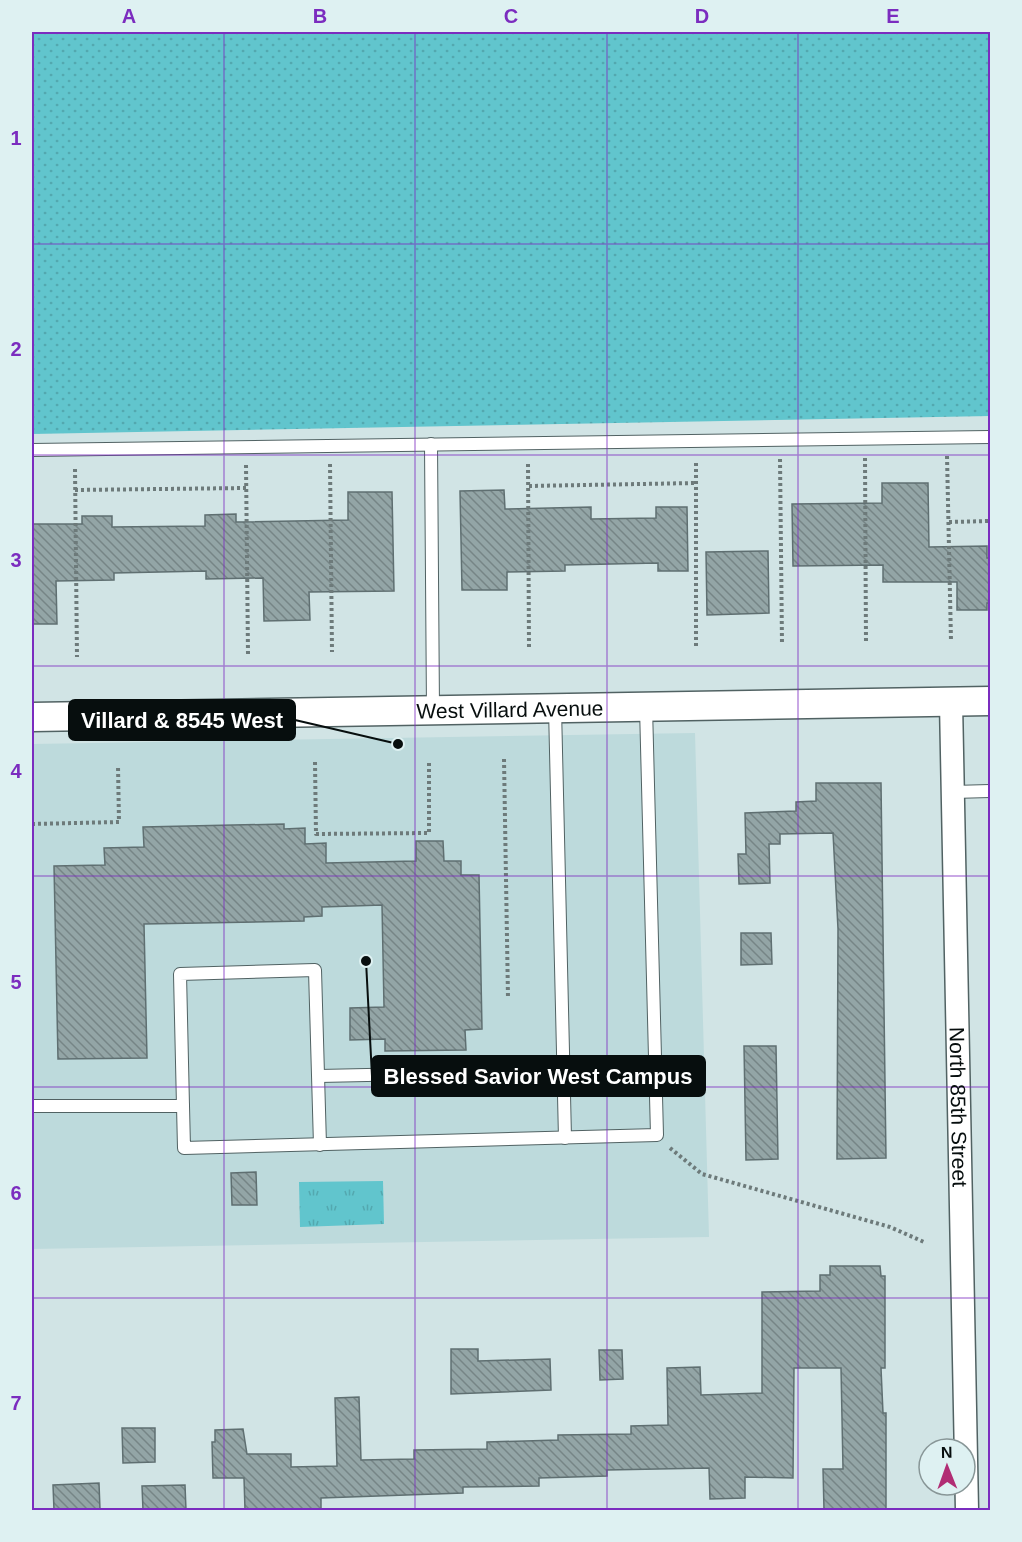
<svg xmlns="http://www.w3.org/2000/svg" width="1022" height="1542" font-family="Arial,sans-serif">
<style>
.built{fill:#bddadc}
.grass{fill:url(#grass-dots)}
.park{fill:url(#park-tufts)}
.building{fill:url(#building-back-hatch);stroke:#5f6f71;stroke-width:1.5}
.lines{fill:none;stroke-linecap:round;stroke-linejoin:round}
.service-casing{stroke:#516263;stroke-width:14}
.minor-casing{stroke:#516263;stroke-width:25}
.tertiary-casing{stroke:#516263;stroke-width:31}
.path{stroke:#6d7a7a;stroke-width:4;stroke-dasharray:3 3;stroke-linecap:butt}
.service{stroke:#fff;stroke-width:12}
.minor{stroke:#fff;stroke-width:22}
.tertiary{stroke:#fff;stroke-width:28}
.grid{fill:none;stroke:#7b2cbf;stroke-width:1.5;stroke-opacity:0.55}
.labels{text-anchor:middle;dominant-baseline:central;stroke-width:4.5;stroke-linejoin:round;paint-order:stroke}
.street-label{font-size:21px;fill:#070e0e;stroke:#def1f2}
.leader{fill:none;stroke:#070e0e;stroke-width:2}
.callout-dot{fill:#070e0e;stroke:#def1f2;stroke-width:2}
.callout{fill:#070e0e;stroke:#070e0e;stroke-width:2}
.callout-label{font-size:22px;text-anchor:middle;font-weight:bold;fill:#fff}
.neatline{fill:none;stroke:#7b2cbf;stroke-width:2}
.grid-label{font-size:20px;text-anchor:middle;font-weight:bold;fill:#7b2cbf}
</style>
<defs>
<pattern id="grass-dots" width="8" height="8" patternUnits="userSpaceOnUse" patternTransform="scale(1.5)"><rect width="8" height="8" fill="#61c5cd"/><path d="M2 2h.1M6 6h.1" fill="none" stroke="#53a8af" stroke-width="1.8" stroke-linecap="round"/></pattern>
<pattern id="park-tufts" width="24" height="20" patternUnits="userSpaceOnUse" patternTransform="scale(1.5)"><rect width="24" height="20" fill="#61c5cd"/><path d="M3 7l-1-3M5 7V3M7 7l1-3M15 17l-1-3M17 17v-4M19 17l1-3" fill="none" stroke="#53a8af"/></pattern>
<pattern id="building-back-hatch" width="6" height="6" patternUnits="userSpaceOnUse" patternTransform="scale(1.5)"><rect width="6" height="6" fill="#93a5a6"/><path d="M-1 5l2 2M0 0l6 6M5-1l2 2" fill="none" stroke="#768586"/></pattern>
</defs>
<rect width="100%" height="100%" fill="#d1e4e5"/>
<path class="built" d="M 695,733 L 709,1237 L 32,1249 L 32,744 Z"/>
<path class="grass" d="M 32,32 L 990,32 L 990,416 L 32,434 Z"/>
<path class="park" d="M 383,1181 L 384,1224 L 300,1227 L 299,1182 Z"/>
<g class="building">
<path d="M 882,483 L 928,483 L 929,547 L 987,546 L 987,558 L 990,558 L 990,603 L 987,603 L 987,610 L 957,610 L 957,582 L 883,582 L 883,565 L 793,566 L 792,504 L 882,503 Z"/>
<path d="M 504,490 L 505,509 L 591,507 L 591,519 L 656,518 L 656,507 L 687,507 L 688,571 L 658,571 L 658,563 L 565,565 L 565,571 L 507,572 L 507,590 L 462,590 L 460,491 Z"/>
<path d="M 348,492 L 392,492 L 394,591 L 309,592 L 310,620 L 264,621 L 263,578 L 206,579 L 206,571 L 114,573 L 114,580 L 56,581 L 57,624 L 32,624 L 32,524 L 82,524 L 82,516 L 112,516 L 112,527 L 205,526 L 205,515 L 236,514 L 236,522 L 348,520 Z"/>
<path d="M 768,551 L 769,613 L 707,615 L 706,552 Z"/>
<path d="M 816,783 L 881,783 L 886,1158 L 837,1159 L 838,929 L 833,833 L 780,834 L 780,844 L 769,844 L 770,883 L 739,884 L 738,854 L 746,854 L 745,813 L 796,811 L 796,802 L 816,801 Z"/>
<path d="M 284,824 L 284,829 L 305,828 L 305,844 L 326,843 L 326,863 L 416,861 L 416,841 L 443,841 L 444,861 L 461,861 L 461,875 L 479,875 L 482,1029 L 465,1030 L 466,1050 L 385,1051 L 385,1039 L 350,1040 L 350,1008 L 384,1007 L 382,905 L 322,907 L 322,916 L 304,917 L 304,921 L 144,924 L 147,1058 L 58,1059 L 54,866 L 105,865 L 104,848 L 144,847 L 143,827 Z"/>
<path d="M 741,933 L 771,933 L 772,964 L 741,965 Z"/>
<path d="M 744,1046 L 776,1046 L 778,1159 L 746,1160 Z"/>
<path d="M 256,1172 L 257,1205 L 232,1205 L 231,1173 Z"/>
<path d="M 830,1266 L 880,1266 L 881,1276 L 885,1276 L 885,1368 L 881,1368 L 883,1413 L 886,1413 L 886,1510 L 824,1510 L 823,1469 L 843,1469 L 841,1368 L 794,1368 L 793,1478 L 745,1477 L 745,1498 L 710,1499 L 709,1468 L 607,1470 L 607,1476 L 539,1478 L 539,1486 L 463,1487 L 463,1493 L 321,1498 L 321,1509 L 245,1510 L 244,1478 L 213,1478 L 212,1442 L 215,1442 L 215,1430 L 243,1429 L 247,1454 L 291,1454 L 291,1467 L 337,1466 L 335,1398 L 359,1397 L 361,1460 L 414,1459 L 414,1450 L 487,1449 L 487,1442 L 558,1440 L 558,1435 L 631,1434 L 631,1426 L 668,1425 L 667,1368 L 700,1367 L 701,1395 L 762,1393 L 762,1292 L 820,1291 L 820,1275 L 830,1275 Z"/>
<path d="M 451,1349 L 478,1349 L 478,1361 L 550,1359 L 551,1390 L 451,1394 Z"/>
<path d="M 599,1350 L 622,1350 L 623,1379 L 600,1380 Z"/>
<path d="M 122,1428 L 155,1428 L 155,1462 L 123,1463 Z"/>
<path d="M 99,1483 L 100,1510 L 54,1510 L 53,1485 Z"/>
<path d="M 185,1485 L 186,1510 L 143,1510 L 142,1486 Z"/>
</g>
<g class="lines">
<g class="service-casing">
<g id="service">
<path d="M 431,444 L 433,710"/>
<path d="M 32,450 L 990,437"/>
<path d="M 555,708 L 565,1138"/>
<path d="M 953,792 L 990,791"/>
<path d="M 319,1076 L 563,1071"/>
<path d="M 32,1106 L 183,1106 L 184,1148 L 657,1135 L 646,707"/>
<path d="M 183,1106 L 180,974 L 315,970 L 320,1145"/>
</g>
</g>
<g class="minor-casing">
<g id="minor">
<path id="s1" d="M 951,702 L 967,1510"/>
</g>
</g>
<g class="tertiary-casing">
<g id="tertiary">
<path id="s2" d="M 32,717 L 990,701"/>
</g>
</g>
<g class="path">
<path d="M 947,456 L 951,641"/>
<path d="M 865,458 L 866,643"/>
<path d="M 780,459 L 782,644"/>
<path d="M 330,464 L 332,652"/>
<path d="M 528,464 L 529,649"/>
<path d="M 246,465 L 248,654"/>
<path d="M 75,469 L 77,657"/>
<path d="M 529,486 L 696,483"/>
<path d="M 75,490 L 246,488"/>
<path d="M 949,522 L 990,521"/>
<path d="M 696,646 L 696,461"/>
<path d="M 504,759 L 508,998"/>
<path d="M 315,762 L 316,834 L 429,833 L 429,760"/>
<path d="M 32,824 L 119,822 L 118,766"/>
<path d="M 670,1148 L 702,1174 L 890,1227 L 924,1242"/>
</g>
<use href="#service" class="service"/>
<use href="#minor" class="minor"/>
<use href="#tertiary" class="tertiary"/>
</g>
<path class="grid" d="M 224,32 L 224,1510M 415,32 L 415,1510M 607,32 L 607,1510M 798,32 L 798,1510M 32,244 L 990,244M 32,455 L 990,455M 32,666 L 990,666M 32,876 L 990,876M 32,1087 L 990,1087M 32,1298 L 990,1298"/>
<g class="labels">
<g class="street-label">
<text stroke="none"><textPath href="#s2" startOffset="478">West Villard Avenue</textPath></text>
<text stroke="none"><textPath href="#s1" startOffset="405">North 85th Street</textPath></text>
</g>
</g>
<path class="leader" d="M398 744L295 720M366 961L372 1076"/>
<g class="callout-dot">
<circle cx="398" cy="744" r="6"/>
<circle cx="366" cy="961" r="6"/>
</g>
<g class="callout">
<rect x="69" y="700" width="226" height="40" rx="6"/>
<rect x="372" y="1056" width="333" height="40" rx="6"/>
</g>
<g class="callout-label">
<text x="182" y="728">Villard &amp; 8545 West</text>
<text x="538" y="1084">Blessed Savior West Campus</text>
</g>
<rect width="1022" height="1542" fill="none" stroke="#def1f2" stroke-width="66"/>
<g transform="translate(947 1467) rotate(359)"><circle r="28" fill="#def1f2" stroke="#889697" stroke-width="1.5"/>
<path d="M0-4.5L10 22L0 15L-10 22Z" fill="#b12d74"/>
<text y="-9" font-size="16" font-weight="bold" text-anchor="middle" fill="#070e0e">N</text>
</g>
<rect x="33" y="33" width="956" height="1476" class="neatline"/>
<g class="grid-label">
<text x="129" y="23">A</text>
<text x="320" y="23">B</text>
<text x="511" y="23">C</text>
<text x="702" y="23">D</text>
<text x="893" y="23">E</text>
<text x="16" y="145">1</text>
<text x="16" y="356">2</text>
<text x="16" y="567">3</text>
<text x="16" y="778">4</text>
<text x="16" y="989">5</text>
<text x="16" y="1200">6</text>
<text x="16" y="1410">7</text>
</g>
</svg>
